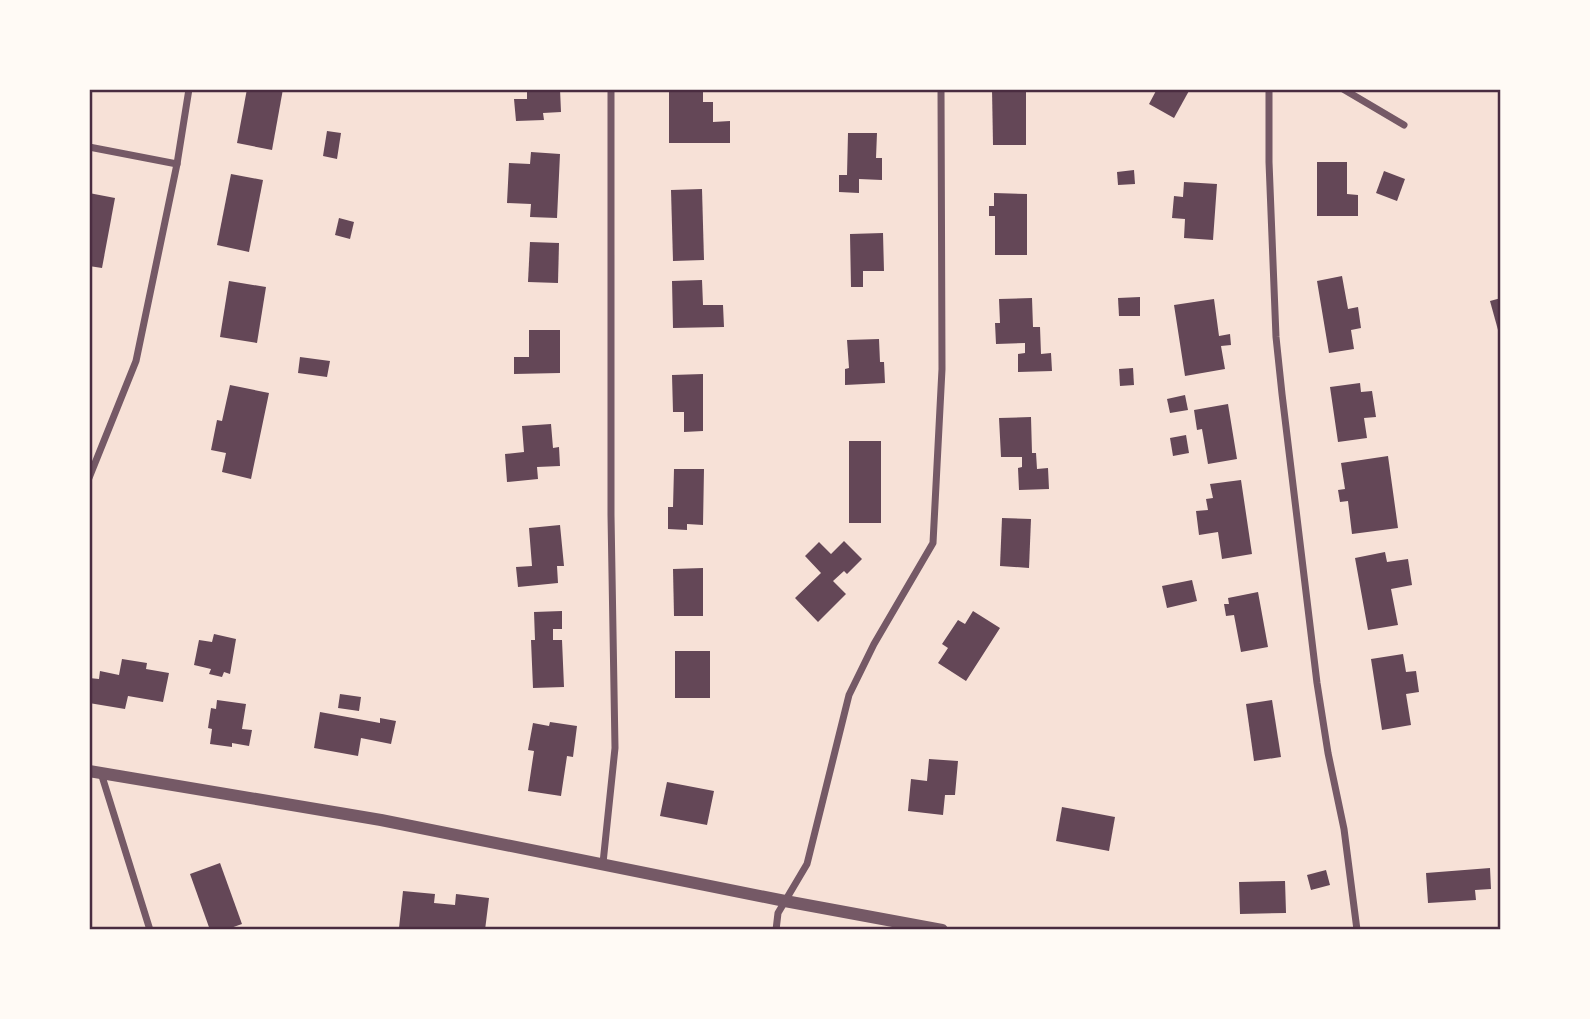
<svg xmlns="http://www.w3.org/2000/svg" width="1590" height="1019" font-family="Raleway,sans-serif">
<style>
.building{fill:#644757}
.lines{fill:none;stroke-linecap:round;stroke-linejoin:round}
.minor{stroke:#755966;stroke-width:7}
.tertiary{stroke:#755966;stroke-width:12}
.neatline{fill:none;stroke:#4a2c40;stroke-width:2.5}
</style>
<rect width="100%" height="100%" fill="#f7e1d7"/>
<g class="building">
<path d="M 247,89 L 283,89 L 272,150 L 237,143 Z"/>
<path d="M 527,89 L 560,89 L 561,112 L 543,113 L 544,120 L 516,121 L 514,99 L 527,99 Z"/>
<path d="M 669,89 L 703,89 L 703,102 L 713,102 L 713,122 L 730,121 L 730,143 L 669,143 Z"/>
<path d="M 992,89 L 1026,89 L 1026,145 L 993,145 Z"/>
<path d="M 1157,89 L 1190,89 L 1174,118 L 1149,104 Z"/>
<path d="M 327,131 L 341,133 L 337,159 L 323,156 Z"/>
<path d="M 848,133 L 877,133 L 876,158 L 882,158 L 882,180 L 859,179 L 859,193 L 839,192 L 839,175 L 847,175 Z"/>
<path d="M 531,152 L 560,154 L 557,218 L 530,217 L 531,204 L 507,203 L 509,163 L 530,164 Z"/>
<path d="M 1317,162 L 1347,162 L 1347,194 L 1358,195 L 1358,216 L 1317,216 Z"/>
<path d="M 1134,170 L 1135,184 L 1118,185 L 1117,172 Z"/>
<path d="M 1384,171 L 1405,179 L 1397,201 L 1376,193 Z"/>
<path d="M 231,174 L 263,180 L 249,252 L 217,245 Z"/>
<path d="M 1184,182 L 1217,184 L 1213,240 L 1184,238 L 1185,219 L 1172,218 L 1174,196 L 1183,197 Z"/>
<path d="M 702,189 L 704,260 L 673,261 L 671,190 Z"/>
<path d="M 89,193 L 115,198 L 102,268 L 89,266 Z"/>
<path d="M 994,193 L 1027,194 L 1027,255 L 995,255 L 995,216 L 989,216 L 989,206 L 994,206 Z"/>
<path d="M 339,218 L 354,222 L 350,239 L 335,235 Z"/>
<path d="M 883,233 L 884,271 L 863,271 L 863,287 L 851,287 L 850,234 Z"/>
<path d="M 530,242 L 559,243 L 558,283 L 528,282 Z"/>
<path d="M 1342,276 L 1348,309 L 1358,307 L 1361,328 L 1351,330 L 1354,349 L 1329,353 L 1317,281 Z"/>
<path d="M 702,280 L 703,305 L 723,305 L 724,327 L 673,328 L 672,281 Z"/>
<path d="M 229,281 L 266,287 L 257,343 L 220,337 Z"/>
<path d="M 1140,297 L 1140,316 L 1119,316 L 1118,298 Z"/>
<path d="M 1032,298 L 1033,327 L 1040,327 L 1041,354 L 1051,353 L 1052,371 L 1018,372 L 1018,354 L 1025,353 L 1025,343 L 996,344 L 995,323 L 1000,323 L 999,299 Z"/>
<path d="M 1501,298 L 1501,329 L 1498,330 L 1490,301 Z"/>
<path d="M 1214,299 L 1219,336 L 1230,334 L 1231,345 L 1221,346 L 1225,369 L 1185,376 L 1174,305 Z"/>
<path d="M 529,330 L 560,330 L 560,373 L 514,374 L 514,357 L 529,357 Z"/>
<path d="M 879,339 L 880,362 L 884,362 L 885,383 L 845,385 L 845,369 L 849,368 L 847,340 Z"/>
<path d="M 300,357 L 330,361 L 327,377 L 298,373 Z"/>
<path d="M 1133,368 L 1134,385 L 1120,386 L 1119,369 Z"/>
<path d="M 703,374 L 703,431 L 684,432 L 684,412 L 673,412 L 672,375 Z"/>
<path d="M 1360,383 L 1361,392 L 1372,391 L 1376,417 L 1364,418 L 1367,438 L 1338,442 L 1330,387 Z"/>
<path d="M 230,385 L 269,393 L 251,479 L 222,472 L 226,453 L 211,450 L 217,420 L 222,421 Z"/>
<path d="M 1185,395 L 1188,410 L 1170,413 L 1167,399 Z"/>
<path d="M 1228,404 L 1237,459 L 1208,464 L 1202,429 L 1197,430 L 1194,410 Z"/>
<path d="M 1031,417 L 1032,453 L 1036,453 L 1037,469 L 1048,468 L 1049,489 L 1019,490 L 1018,468 L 1022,467 L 1022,457 L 1001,457 L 999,418 Z"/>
<path d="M 551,424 L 553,448 L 559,447 L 560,466 L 537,467 L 538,479 L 507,482 L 505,454 L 524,452 L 522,426 Z"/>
<path d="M 1186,435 L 1189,453 L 1173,456 L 1170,438 Z"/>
<rect x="849" y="441" width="32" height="82"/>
<path d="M 1388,456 L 1398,528 L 1352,534 L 1348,501 L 1340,502 L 1338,490 L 1345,489 L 1341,463 Z"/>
<path d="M 674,469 L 704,469 L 703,525 L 687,524 L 687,530 L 668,529 L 668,507 L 673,507 Z"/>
<path d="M 1241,480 L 1252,554 L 1222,559 L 1218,532 L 1199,535 L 1196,511 L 1208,510 L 1206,499 L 1213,498 L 1210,484 Z"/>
<path d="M 1002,518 L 1031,519 L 1029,568 L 1000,566 Z"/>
<path d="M 560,525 L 564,566 L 557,566 L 558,583 L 518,587 L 516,567 L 532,566 L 529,528 Z"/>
<path d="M 844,541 L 862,559 L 847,574 L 844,571 L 833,581 L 846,594 L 818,622 L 795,598 L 821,573 L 805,556 L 819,542 L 831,554 Z"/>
<path d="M 1385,552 L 1387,562 L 1408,559 L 1412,585 L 1391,589 L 1398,625 L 1368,630 L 1355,558 Z"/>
<path d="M 703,568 L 703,616 L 674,616 L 673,569 Z"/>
<path d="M 1192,580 L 1197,601 L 1167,608 L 1162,586 Z"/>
<path d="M 1258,592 L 1268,647 L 1241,652 L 1234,615 L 1226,616 L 1224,604 L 1229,604 L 1228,598 Z"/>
<path d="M 562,611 L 562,629 L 553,629 L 553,640 L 562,640 L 564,687 L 533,688 L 531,640 L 535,640 L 534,612 Z"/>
<path d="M 973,611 L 1000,628 L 966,681 L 938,663 L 948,648 L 942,644 L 958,620 L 965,624 Z"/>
<path d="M 214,634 L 236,639 L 230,674 L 224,672 L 222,677 L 209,674 L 211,669 L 194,665 L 199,640 L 212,642 Z"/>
<rect x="675" y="651" width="35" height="47"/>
<path d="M 1403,654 L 1406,672 L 1416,671 L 1419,692 L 1406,694 L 1411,725 L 1382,730 L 1371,659 Z"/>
<path d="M 122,659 L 147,663 L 146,669 L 169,673 L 163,702 L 128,696 L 125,709 L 89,703 L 89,678 L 99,679 L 100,671 L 119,675 Z"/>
<path d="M 340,694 L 361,697 L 359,711 L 338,708 Z"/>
<path d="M 217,700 L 246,704 L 242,729 L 252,730 L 249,746 L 232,743 L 232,747 L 210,744 L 212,729 L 208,728 L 211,708 L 216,709 Z"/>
<path d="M 1272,700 L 1281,757 L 1254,761 L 1246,704 Z"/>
<path d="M 320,712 L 380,723 L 380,718 L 396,721 L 391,744 L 361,738 L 358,756 L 314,748 Z"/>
<path d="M 550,722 L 577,726 L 573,757 L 567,756 L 561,796 L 528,791 L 534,751 L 528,750 L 533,723 L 549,726 Z"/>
<path d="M 929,759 L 958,761 L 955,795 L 945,795 L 943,815 L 908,811 L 911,779 L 927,781 Z"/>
<path d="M 667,782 L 714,791 L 707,825 L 660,816 Z"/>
<path d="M 1062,807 L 1115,817 L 1109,851 L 1056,841 Z"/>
<path d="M 220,863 L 242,924 L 225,930 L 210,930 L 190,874 Z"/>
<path d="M 1490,868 L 1491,889 L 1475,890 L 1476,900 L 1428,903 L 1426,873 Z"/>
<path d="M 1326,870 L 1330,885 L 1311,890 L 1307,875 Z"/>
<path d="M 1285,881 L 1286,913 L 1240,914 L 1239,882 Z"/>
<path d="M 403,891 L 435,894 L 434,903 L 455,905 L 456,894 L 489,898 L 485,930 L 413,930 L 399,928 Z"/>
</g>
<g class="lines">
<g class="minor">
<path d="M 1269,89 L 1269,162 L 1276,337 L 1282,394 L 1317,683 L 1328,753 L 1344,829 L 1357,930"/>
<path d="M 1343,89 L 1404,125"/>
<path d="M 89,147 L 177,164"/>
<path d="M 89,478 L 136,361 L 177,164 L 189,89"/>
<path d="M 101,773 L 150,930"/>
<path d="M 603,863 L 615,748 L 611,515 L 611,89"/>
<path d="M 776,930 L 778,913 L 807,864 L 849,695 L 874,644 L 933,543 L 942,369 L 941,89"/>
</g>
<path class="tertiary" d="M 89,771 L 381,820 L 785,901 L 942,930"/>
</g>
<rect width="1590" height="1019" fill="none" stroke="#fffaf5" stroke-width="182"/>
<rect x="91" y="91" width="1408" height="837" class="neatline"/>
</svg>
